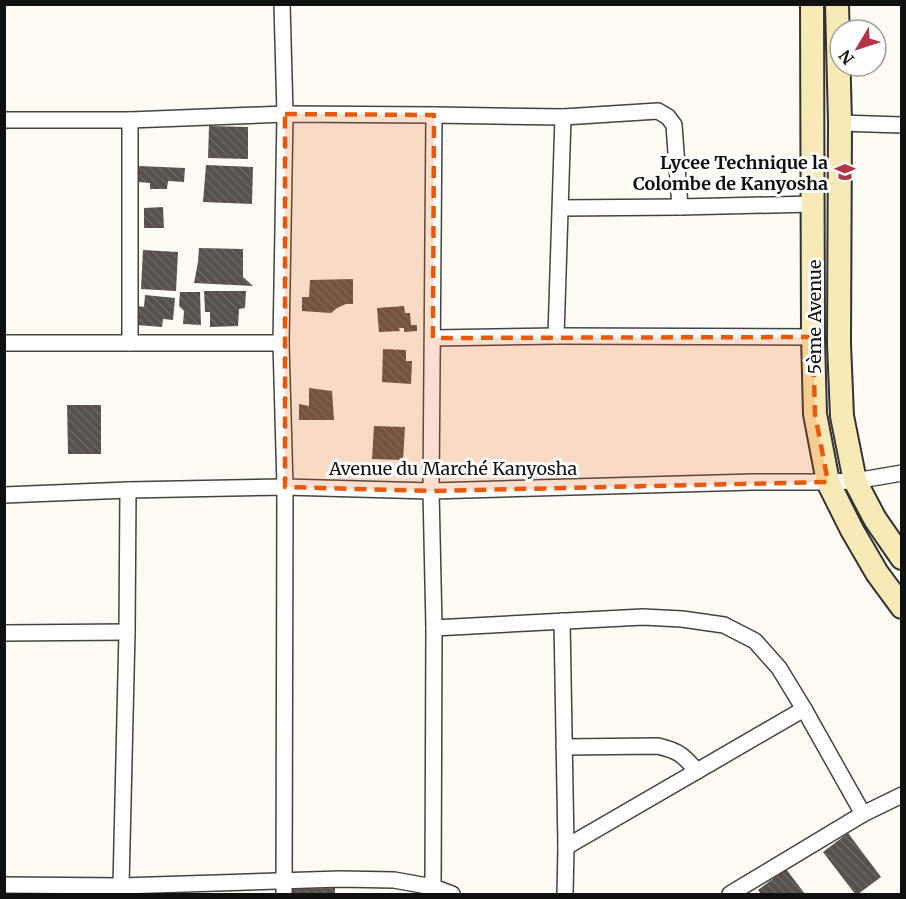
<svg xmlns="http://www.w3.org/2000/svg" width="906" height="899" font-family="Merriweather,serif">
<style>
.building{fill:url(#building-back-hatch)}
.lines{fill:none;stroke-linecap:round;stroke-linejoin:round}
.street-casing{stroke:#434343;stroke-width:18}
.secondary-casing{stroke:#323232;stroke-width:26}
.street{stroke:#fff;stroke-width:15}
.secondary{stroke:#f8eab6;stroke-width:22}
.marked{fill:#e8590c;fill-opacity:0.2;stroke:#e8590c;stroke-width:4.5;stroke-dasharray:12 8;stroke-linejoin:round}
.labels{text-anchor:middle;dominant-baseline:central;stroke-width:6;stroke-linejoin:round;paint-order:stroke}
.poi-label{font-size:18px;font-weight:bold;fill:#101010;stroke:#fff;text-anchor:end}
.street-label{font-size:18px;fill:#101010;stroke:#fff}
</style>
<defs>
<pattern id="building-back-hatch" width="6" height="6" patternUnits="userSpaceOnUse" patternTransform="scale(1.5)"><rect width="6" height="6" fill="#58504d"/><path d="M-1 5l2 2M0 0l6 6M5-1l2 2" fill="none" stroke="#6b6562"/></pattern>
</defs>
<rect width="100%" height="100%" fill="#fefbf4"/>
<g class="building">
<path d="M 209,126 L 248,127 L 248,159 L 208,158 Z"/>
<path d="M 206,165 L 253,167 L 252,204 L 203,202 Z"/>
<path d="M 139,166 L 185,168 L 184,182 L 168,181 L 167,189 L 150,189 L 150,183 L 138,182 Z"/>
<path d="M 163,207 L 164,228 L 144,228 L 144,208 Z"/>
<path d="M 199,248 L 243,249 L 243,277 L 253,286 L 194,283 L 198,262 Z"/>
<path d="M 143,250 L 178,252 L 176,291 L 141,289 Z"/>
<path d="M 353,279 L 353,304 L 346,304 L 337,308 L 331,313 L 302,311 L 302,297 L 309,297 L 310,280 Z"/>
<path d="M 204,291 L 246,291 L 245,308 L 239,309 L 238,326 L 210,327 L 210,312 L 205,312 Z"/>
<path d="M 180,292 L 200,292 L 201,325 L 183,324 L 184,311 L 179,306 Z"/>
<path d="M 145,295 L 175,298 L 173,320 L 163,319 L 162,327 L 137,325 L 138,306 L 144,307 Z"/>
<path d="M 404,306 L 405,313 L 410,313 L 411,325 L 417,325 L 417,331 L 404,332 L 404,328 L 399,328 L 400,331 L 379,332 L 377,308 Z"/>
<path d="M 383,349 L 406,350 L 406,361 L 412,361 L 411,384 L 382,382 Z"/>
<path d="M 309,388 L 332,391 L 334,420 L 299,420 L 299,404 L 309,406 Z"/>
<path d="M 67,405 L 101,405 L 101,454 L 68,454 Z"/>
<path d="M 374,426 L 405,427 L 403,460 L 372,459 Z"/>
<path d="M 848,833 L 881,877 L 858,894 L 855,894 L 823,852 Z"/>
<path d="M 786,869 L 805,894 L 761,894 L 758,890 Z"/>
<path d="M 335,888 L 335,894 L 291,894 L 291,889 Z"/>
</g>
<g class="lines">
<g class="street-casing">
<g id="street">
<path d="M 282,4 L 285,114 L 281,343 L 285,487 L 284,894"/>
<path d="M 4,120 L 130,120 L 285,114 L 434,115 L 563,117 L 658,111 L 668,117 L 674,125 L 680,207"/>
<path d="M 840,123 L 902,125"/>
<path d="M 561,208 L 680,207 L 813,204"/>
<path d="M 556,336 L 563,117"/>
<path d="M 433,338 L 556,336 L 813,337"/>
<path d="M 4,343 L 281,343"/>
<path d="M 130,343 L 130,120"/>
<path d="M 4,495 L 128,490 L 285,487 L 431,491 L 753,482 L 828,482 L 855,481 L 902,473"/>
<path d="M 562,621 L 566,847 L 565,894"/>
<path d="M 434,628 L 643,617 L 682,619 L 724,625 L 755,641 L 779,668 L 804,709 L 863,814"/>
<path d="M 4,633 L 127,632"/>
<path d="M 564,747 L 658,746 C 679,751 683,755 697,771"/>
<path d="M 566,847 L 804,709"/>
<path d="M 4,885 L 121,886 L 340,879 L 394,880 L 433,887 L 452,894"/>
<path d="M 121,886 L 127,632 L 128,490"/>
<path d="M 433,887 L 434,628 L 431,491 L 434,115"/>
<path d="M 730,894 L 863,814 L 902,795"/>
</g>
</g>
<g class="secondary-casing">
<g id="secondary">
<path d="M 812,4 L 813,337 L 815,414 L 828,482 L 852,530 L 877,573 L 902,607"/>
<path d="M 837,4 L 840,123 L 839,344 L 842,416 L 855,481 L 875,519 L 902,558"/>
</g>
</g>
<use href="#street" class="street"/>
<use href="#secondary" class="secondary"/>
</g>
<path class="marked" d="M 285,114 L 434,115 L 433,338 L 813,337 L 815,414 L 828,482 L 431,491 L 285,487 Z"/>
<defs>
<g id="school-bare" transform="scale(1.62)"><path d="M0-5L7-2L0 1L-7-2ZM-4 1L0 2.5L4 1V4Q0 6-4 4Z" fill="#b43447" stroke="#fff" stroke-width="2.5" paint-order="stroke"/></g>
</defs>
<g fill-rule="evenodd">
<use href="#school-bare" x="845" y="172"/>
</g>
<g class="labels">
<g class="poi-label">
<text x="828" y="162">Lycee Technique la<tspan x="828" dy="21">Colombe de Kanyosha</tspan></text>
</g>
<g class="street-label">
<text transform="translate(814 317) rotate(-90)">5ème Avenue</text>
<text x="453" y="468">Avenue du Marché Kanyosha</text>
</g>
</g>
<rect width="906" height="899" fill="none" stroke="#101010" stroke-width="12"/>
<g transform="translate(858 48) rotate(231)"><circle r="28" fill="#ffffff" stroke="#9f9f9f" stroke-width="1.5"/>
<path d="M0-4.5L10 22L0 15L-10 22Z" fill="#b43447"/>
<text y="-9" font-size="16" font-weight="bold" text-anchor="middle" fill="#101010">N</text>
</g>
</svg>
